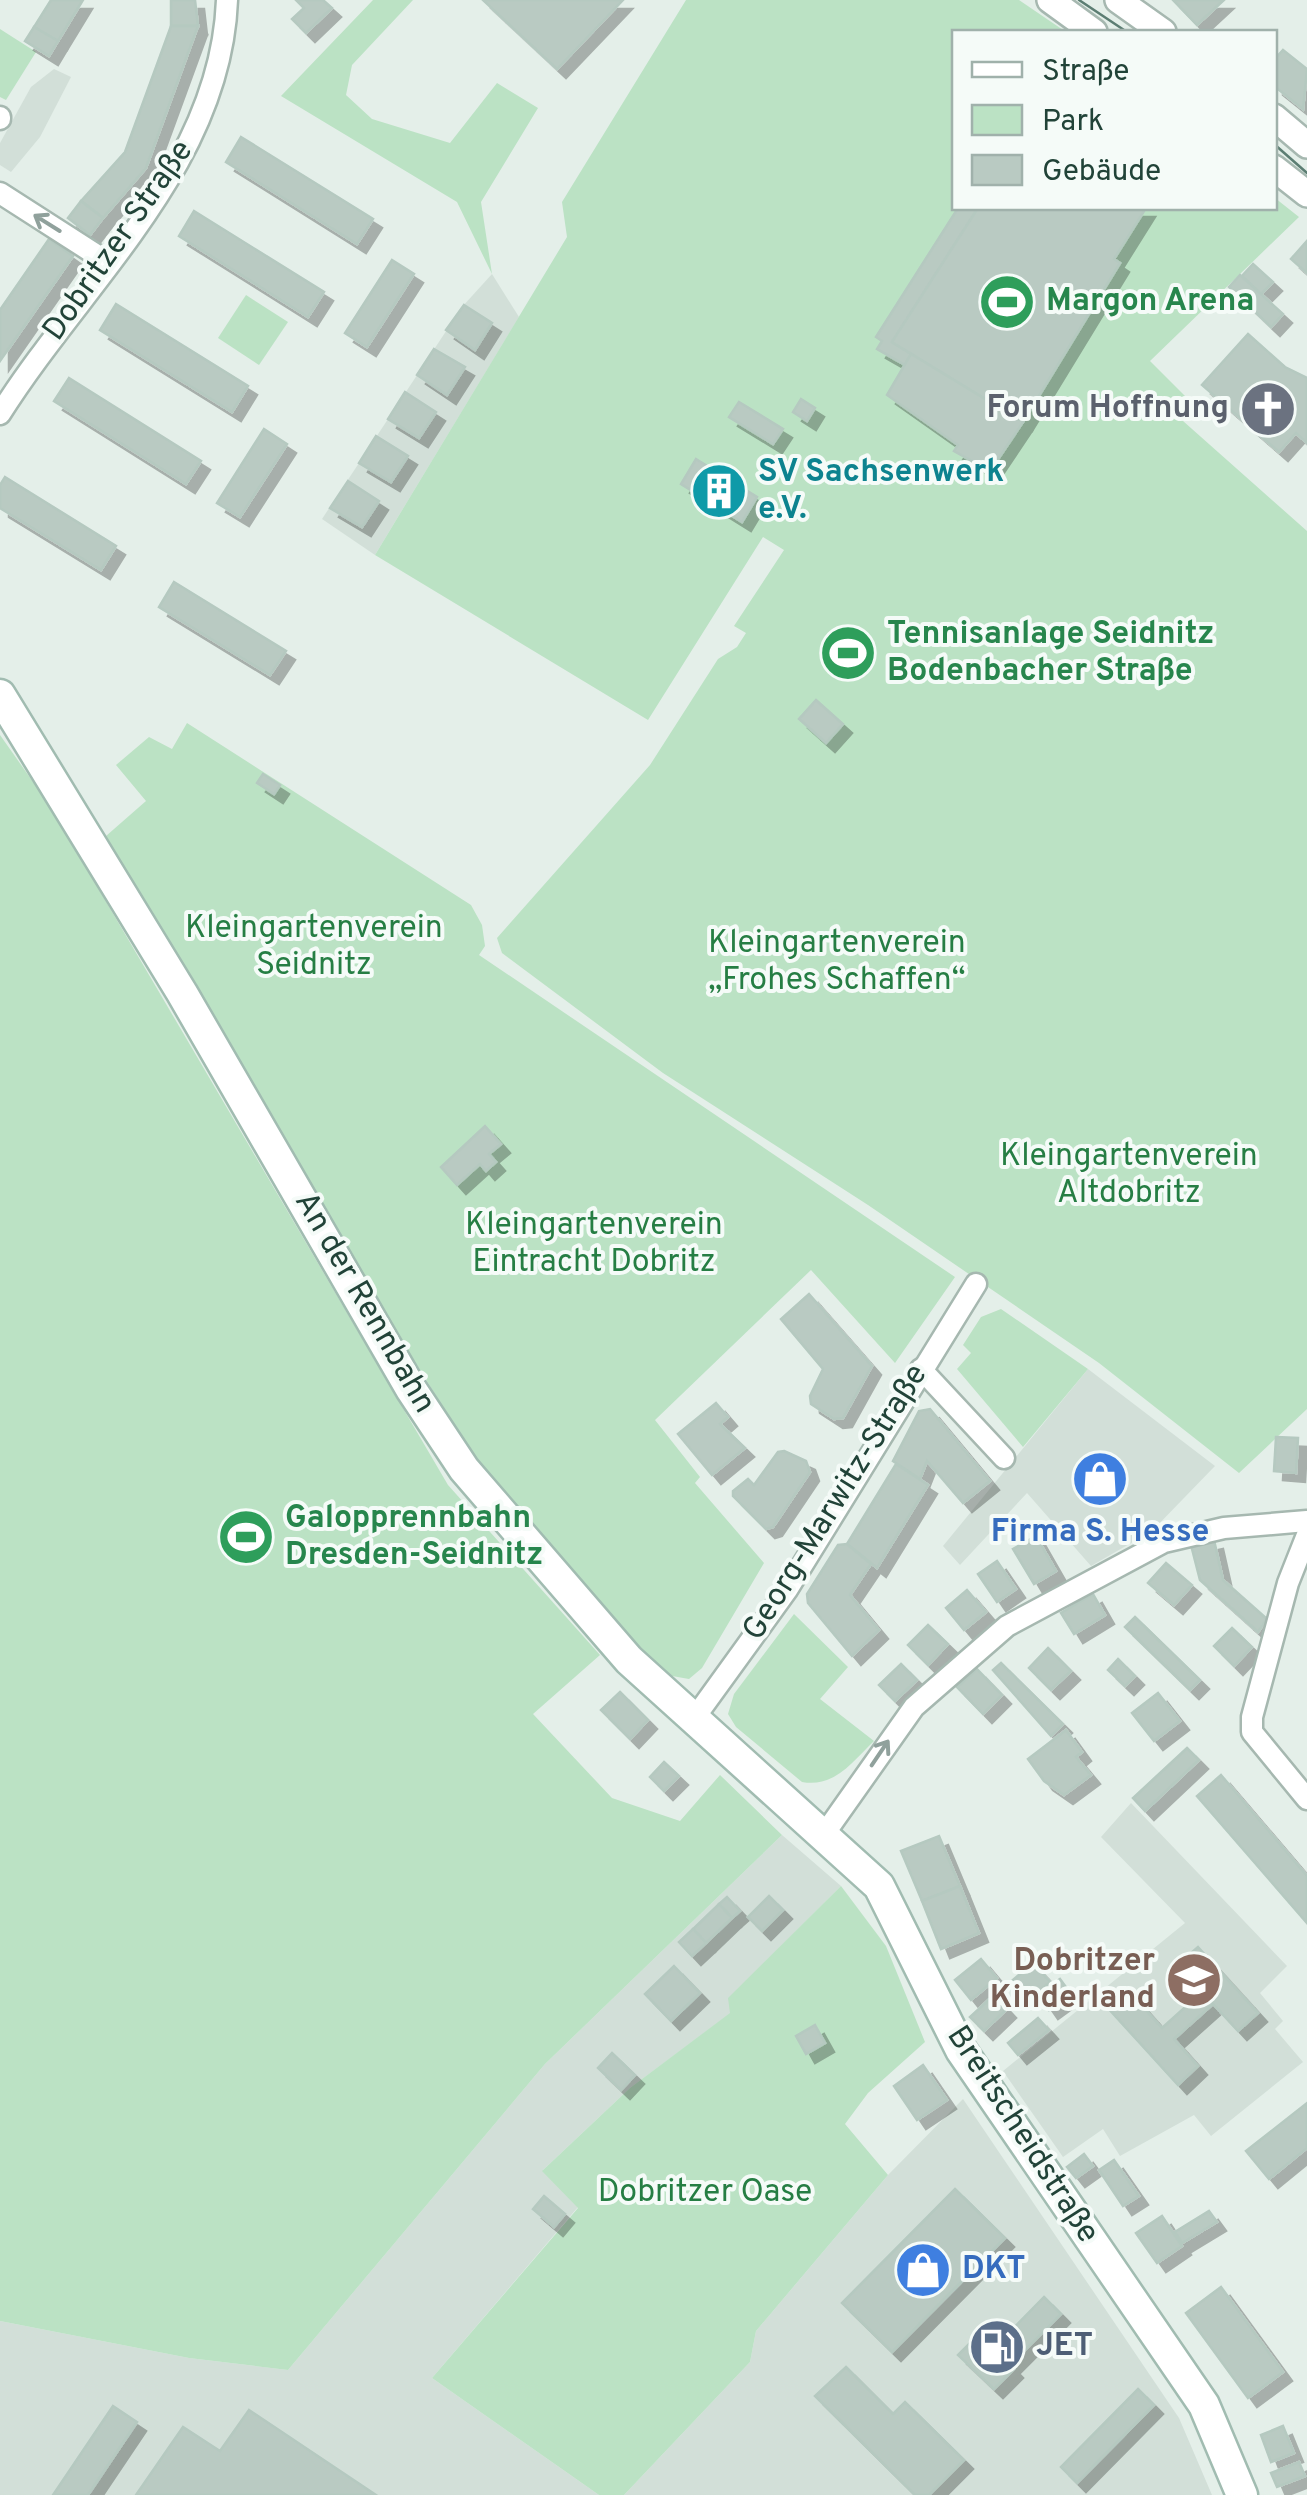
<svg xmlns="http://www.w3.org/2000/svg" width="1307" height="2495" font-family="Overpass,sans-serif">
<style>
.built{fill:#d2dfd8}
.green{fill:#bbe2c4}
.building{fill:#b9cac2;stroke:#b5c9c0;stroke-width:2.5;filter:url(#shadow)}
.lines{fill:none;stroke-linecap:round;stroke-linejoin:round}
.minor-casing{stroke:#a6b8b0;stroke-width:25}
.tertiary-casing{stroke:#a6b8b0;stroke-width:30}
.secondary-casing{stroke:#a1bcb1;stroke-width:35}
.minor{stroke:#fff;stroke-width:20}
.tertiary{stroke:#fff;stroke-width:25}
.secondary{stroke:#fff;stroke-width:30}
.tram{stroke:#5c7e73;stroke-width:2.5}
.oneway{stroke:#90a19c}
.labels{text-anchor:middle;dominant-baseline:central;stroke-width:8;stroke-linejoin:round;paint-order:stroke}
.street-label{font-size:32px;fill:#214338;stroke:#f5fbf8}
.leisure-label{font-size:32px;font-weight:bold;fill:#27864d;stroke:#f5fbf8;text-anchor:start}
.worship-label{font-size:32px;font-weight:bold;fill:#5b616d;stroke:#f5fbf8;text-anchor:end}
.culture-label{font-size:32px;font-weight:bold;fill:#0d838f;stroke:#f5fbf8;text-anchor:start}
.park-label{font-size:32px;fill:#267e44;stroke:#f5fbf8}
.shop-label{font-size:32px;font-weight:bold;fill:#366cbe;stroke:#f5fbf8}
.education-label{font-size:32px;font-weight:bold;fill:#785e54;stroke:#f5fbf8;text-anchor:end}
.service-label{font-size:32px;font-weight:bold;fill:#4e5e75;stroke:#f5fbf8;text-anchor:start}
</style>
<defs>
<filter id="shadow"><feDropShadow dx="9" dy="9" stdDeviation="0" flood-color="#0004"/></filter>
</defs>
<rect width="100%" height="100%" fill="#e4efe9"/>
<g class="built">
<path d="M 54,69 L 71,77 L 40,137 L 11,172 L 0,165 L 0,143 L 31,87 Z"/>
<path d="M 492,274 L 519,317 L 375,555 L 322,519 L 462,307 Z"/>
<path d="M 1088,1369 L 1215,1466 L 1152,1531 L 1091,1566 L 1027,1493 L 960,1565 L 943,1546 Z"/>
<path d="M 1131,1803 L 1287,1966 L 1260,1993 L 1283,2021 L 1275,2029 L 1303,2062 L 1211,2136 L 1194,2115 L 1120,2156 L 1103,2129 L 1063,2157 L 1003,2071 L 1185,1923 L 1101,1837 Z"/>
<path d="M 782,1835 L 841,1886 L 729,1998 L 731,2013 L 630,2088 L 543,2170 L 578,2207 L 432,2378 L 599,2495 L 0,2495 L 0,2321 L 189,2358 L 288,2370 L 545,2064 Z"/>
<path d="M 963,2099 L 1179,2418 L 1212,2495 L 624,2495 L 750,2362 L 756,2331 L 888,2175 Z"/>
</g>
<g class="green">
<path d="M 373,0 L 413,0 L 352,65 L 346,95 L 372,119 L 450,143 L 497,83 L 538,108 L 481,202 L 492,274 L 457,202 L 281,96 Z"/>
<path d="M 686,0 L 1019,0 L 1066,32 L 954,32 L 954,208 L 1274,208 L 1275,198 L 1299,217 L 1150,361 L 1186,397 L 1174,413 L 1307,531 L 1307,1409 L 1239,1473 L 1099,1363 L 868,1205 L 663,1073 L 502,953 L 497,938 L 650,765 L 718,659 L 737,647 L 746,633 L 734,626 L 784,550 L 763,537 L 648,720 L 375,555 L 567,237 L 562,202 Z"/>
<path d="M 0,29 L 36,52 L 6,100 L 0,97 Z"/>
<path d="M 246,295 L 288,322 L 259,365 L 218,338 Z"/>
<path d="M 187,723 L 471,905 L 482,925 L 485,946 L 479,955 L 955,1277 L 895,1363 L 811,1270 L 655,1420 L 700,1477 L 695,1483 L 764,1563 L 702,1668 L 689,1679 L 672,1676 L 649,1657 L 546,1546 L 473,1455 L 353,1263 L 106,836 L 146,801 L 116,765 L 149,737 L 172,749 Z"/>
<path d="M 0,735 L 50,806 L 448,1485 L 600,1655 L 533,1714 L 612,1798 L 680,1821 L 720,1775 L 782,1835 L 545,2064 L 288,2370 L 189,2358 L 0,2321 Z"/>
<path d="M 1001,1309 L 1088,1369 L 1023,1447 L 957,1369 L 971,1353 L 963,1345 L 981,1317 Z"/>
<path d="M 794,1614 L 848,1667 L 820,1699 L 874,1741 C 853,1761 835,1788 802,1782 L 736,1727 L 728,1714 L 734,1694 Z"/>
<path d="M 841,1886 L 886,1946 L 925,2042 L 868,2093 L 845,2124 L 888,2175 L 756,2331 L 750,2362 L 624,2495 L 599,2495 L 432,2378 L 578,2208 L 542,2171 L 630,2088 L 730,2013 L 728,1998 Z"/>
</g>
<g class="building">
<path d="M 51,0 L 83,0 L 58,41 L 34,27 Z"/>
<path d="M 171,0 L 195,0 L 198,26 L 171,26 Z"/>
<path d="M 296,0 L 323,0 L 332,8 L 306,33 L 292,19 L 304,8 Z"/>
<path d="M 483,0 L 623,0 L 557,69 Z"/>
<path d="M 1173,0 L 1224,0 L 1197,25 Z"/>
<path d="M 171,26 L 198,26 L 146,168 L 103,218 L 81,201 L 125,152 Z"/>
<path d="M 34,27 L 58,41 L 49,56 L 25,41 Z"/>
<path d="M 1283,50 L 1307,69 L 1303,109 L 1274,86 L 1274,60 Z"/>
<path d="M 241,137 L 373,219 L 357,244 L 226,162 Z"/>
<path d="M 81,201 L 103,218 L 90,235 L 68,218 Z"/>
<path d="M 958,208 L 978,208 L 892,342 L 911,354 L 905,365 L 877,349 L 882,341 L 876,337 Z"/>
<path d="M 978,208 L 1146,208 L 1114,259 L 1120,263 L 1023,422 L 892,342 Z"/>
<path d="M 194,211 L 324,292 L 308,317 L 179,236 Z"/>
<path d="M 49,239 L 73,256 L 0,361 L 0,310 Z"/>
<path d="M 1307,241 L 1307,273 L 1291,259 Z"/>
<path d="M 392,260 L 414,274 L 367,347 L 345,333 Z"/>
<path d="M 1253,264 L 1273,282 L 1261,294 L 1242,276 Z"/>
<path d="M 1240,275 L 1283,314 L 1271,327 L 1229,287 Z"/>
<path d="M 116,304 L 248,386 L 232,412 L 100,330 Z"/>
<path d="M 464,305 L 492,323 L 475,350 L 446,330 Z"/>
<path d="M 1248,334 L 1285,367 L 1307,378 L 1307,443 L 1296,433 L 1279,452 L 1202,385 Z"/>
<path d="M 434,349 L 465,367 L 447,395 L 417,375 Z"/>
<path d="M 911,354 L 1023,422 L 990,471 L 954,451 L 958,445 L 887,395 Z"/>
<path d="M 69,378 L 201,461 L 186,484 L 54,401 Z"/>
<path d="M 405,392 L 436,412 L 419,438 L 388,419 Z"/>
<path d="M 801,399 L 815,408 L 807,421 L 793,412 Z"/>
<path d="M 739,402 L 783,429 L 773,444 L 729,417 Z"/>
<path d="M 264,429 L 287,444 L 240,517 L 217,503 Z"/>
<path d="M 376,436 L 408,456 L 391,482 L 359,463 Z"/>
<path d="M 696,459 L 757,497 L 742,522 L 681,484 Z"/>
<path d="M 5,477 L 116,546 L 101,570 L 0,508 L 0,485 Z"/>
<path d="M 348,481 L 379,501 L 362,527 L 330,508 Z"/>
<path d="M 174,582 L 286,651 L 270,675 L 159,607 Z"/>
<path d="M 816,700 L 843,724 L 826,743 L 799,719 Z"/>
<path d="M 263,774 L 280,785 L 274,794 L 257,783 Z"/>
<path d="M 485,1126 L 501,1144 L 489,1154 L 496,1162 L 486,1171 L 480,1164 L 457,1185 L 441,1167 Z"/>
<path d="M 809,1294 L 872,1366 L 843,1418 L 834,1419 L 811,1404 L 810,1396 L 823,1369 L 781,1319 Z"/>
<path d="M 716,1403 L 728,1417 L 720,1424 L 745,1448 L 712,1475 L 678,1434 Z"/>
<path d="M 930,1409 L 990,1481 L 963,1503 L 927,1461 L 920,1479 L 893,1461 L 919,1411 Z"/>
<path d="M 1276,1437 L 1298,1438 L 1296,1473 L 1274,1471 Z"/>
<path d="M 784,1451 L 806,1461 L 810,1472 L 773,1527 L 766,1529 L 733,1496 L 733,1491 L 748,1479 L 754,1485 L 778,1452 Z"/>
<path d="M 896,1464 L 928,1485 L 877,1568 L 847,1544 Z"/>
<path d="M 1036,1536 L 1056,1571 L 1034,1584 L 1013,1549 Z"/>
<path d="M 1214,1540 L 1223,1580 L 1267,1619 L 1258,1632 L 1200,1580 L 1191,1545 Z"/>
<path d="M 847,1544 L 871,1564 L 850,1595 L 879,1630 L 852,1656 L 808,1603 L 807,1594 L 838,1545 Z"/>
<path d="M 997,1561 L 1016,1589 L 997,1602 L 978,1574 Z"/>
<path d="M 1166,1563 L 1192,1585 L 1174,1605 L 1148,1583 Z"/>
<path d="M 967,1590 L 986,1612 L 964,1630 L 946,1608 Z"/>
<path d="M 1093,1594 L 1105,1615 L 1074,1634 L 1061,1613 Z"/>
<path d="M 1135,1617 L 1200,1680 L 1190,1690 L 1125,1627 Z"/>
<path d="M 928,1625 L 948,1644 L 928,1665 L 908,1645 Z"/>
<path d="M 1232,1628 L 1252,1647 L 1234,1666 L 1214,1646 Z"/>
<path d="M 1048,1648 L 1071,1671 L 1051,1690 L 1029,1668 Z"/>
<path d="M 1118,1659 L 1135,1676 L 1125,1686 L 1108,1670 Z"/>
<path d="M 1001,1663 L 1063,1724 L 1051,1736 L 993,1670 Z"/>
<path d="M 901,1664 L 917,1680 L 895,1701 L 879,1685 Z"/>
<path d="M 977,1669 L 1002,1695 L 983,1714 L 957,1687 Z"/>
<path d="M 620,1692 L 648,1720 L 630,1739 L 601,1710 Z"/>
<path d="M 1158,1693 L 1180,1721 L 1154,1741 L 1132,1713 Z"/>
<path d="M 1066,1730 L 1082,1752 L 1076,1757 L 1091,1775 L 1064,1795 L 1044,1781 L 1028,1759 Z"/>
<path d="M 1187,1748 L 1199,1760 L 1145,1811 L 1133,1798 Z"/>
<path d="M 664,1762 L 679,1776 L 664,1791 L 650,1777 Z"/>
<path d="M 1221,1775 L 1307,1876 L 1307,1923 L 1197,1796 Z"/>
<path d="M 939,1836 L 960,1886 L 922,1901 L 901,1851 Z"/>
<path d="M 960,1886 L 979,1933 L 941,1949 L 922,1901 Z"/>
<path d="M 769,1896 L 783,1910 L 762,1931 L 748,1917 Z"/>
<path d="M 727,1897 L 740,1911 L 732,1918 L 719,1904 Z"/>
<path d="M 719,1904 L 732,1918 L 706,1943 L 693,1929 Z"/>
<path d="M 693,1929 L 706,1943 L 692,1956 L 679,1942 Z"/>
<path d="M 1198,1947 L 1258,2013 L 1238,2031 L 1213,2004 L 1174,2039 L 1198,2066 L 1178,2085 L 1107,2007 L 1127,1989 L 1162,2028 L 1202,1992 L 1177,1965 Z"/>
<path d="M 981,1959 L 997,1978 L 971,2000 L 955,1980 Z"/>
<path d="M 1033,1963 L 1050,1982 L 1030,2000 L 1013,1980 Z"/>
<path d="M 674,1966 L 700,1993 L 671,2021 L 645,1994 Z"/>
<path d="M 1060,1979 L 1071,1994 L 1049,2010 L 1038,1994 Z"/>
<path d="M 994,1995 L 1007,2009 L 984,2031 L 970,2017 Z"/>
<path d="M 1038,2018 L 1049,2030 L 1018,2055 L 1008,2043 Z"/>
<path d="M 815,2025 L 825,2043 L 806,2054 L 796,2036 Z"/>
<path d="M 612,2053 L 635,2075 L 621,2090 L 598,2068 Z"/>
<path d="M 923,2065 L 947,2100 L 917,2120 L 894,2086 Z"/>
<path d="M 1307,2103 L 1307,2148 L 1269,2179 L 1246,2151 Z"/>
<path d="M 1084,2154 L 1093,2166 L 1076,2178 L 1067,2167 Z"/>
<path d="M 1114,2160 L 1139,2196 L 1123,2206 L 1099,2170 Z"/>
<path d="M 955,2189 L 1005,2238 L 892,2352 L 842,2303 Z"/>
<path d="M 544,2196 L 565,2214 L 554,2227 L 533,2209 Z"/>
<path d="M 1209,2211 L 1217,2222 L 1182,2243 L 1175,2232 Z"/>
<path d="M 1162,2216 L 1182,2246 L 1157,2263 L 1136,2233 Z"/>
<path d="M 1221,2287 L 1283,2372 L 1248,2398 L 1186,2313 Z"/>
<path d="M 1044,2297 L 1061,2314 L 1010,2365 L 1014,2369 L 994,2389 L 958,2355 L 979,2334 L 985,2340 L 993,2332 L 1001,2341 Z"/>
<path d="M 846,2367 L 893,2414 L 905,2402 L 964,2460 L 929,2495 L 915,2495 L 815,2396 Z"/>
<path d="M 1138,2389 L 1154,2405 L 1077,2483 L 1061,2467 Z"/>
<path d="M 113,2406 L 137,2422 L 88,2495 L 53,2495 Z"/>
<path d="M 249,2410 L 376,2495 L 136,2495 L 183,2427 L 220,2451 Z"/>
<path d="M 1283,2426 L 1294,2453 L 1271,2462 L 1261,2435 Z"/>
<path d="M 1299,2462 L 1305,2476 L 1277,2487 L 1271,2473 Z"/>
</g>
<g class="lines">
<g class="minor-casing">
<g id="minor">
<path d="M 0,117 L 0,119"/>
<path d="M 0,193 L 109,263"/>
<path d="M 0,414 C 83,282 221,165 227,0"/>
<path d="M 921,1369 L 1004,1458"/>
<path d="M 1307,1535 L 1288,1583 L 1252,1717 L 1252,1732 L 1307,1799"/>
<path d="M 693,1720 L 787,1590 L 976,1284"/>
<path d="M 825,1833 L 914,1707 L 1007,1626 L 1164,1542 L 1224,1528 L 1307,1521"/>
</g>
</g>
<g class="tertiary-casing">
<g id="tertiary">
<path d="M 1050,0 L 1094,32"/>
<path d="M 1118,0 L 1163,32"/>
<path d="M 1274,117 L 1307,145"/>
<path d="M 1274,168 L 1307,194"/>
</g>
</g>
<g class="secondary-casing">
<path id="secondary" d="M 0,695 L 182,993 L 411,1389 L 464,1469 L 629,1660 L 879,1886 L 961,2050 L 1204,2405 L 1242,2495"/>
</g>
<use href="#minor" class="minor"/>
<use href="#tertiary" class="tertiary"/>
<use href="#secondary" class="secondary"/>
<g class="tram">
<path d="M 1079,0 L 1127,32"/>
<path d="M 1274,144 L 1307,173"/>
</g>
</g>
<defs><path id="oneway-shaft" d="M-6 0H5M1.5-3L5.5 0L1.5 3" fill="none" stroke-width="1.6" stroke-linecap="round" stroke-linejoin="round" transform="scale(2.5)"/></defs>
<g class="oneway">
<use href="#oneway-shaft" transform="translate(47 223) rotate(-148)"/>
<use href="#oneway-shaft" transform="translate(880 1753) rotate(-56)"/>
</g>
<defs>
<g id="stadium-disc" transform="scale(2.875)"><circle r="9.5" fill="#2e9e5b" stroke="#f5fbf8"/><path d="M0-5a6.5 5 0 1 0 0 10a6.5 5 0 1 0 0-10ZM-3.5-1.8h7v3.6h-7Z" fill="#fff"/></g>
<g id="church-disc" transform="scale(2.875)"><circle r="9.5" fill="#6b7280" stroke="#f5fbf8"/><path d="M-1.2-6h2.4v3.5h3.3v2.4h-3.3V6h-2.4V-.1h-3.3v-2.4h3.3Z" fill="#fff"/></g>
<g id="building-disc" transform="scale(2.875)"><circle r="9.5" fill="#0f9aa8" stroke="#f5fbf8"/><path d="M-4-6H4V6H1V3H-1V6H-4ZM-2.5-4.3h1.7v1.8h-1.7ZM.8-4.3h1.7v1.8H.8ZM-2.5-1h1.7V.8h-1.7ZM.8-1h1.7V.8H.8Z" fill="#fff"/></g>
<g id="shop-disc" transform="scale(2.875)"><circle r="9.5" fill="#3f7fe0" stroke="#f5fbf8"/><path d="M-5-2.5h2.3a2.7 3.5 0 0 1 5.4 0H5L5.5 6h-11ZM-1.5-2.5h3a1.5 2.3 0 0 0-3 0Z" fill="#fff"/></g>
<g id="school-disc" transform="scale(2.875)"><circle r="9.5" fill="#8d6e63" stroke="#f5fbf8"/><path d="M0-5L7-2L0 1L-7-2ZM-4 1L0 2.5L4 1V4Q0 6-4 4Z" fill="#fff"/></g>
<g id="fuel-disc" transform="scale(2.875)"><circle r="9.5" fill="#5c6f8a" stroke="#f5fbf8"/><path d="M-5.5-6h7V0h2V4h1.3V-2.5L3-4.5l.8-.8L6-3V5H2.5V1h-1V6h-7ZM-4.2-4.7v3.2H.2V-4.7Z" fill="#fff"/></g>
</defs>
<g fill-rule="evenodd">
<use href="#stadium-disc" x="1007" y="302"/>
<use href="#church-disc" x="1268" y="409"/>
<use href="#building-disc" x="719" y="491"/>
<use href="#stadium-disc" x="848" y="653"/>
<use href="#shop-disc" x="1100" y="1479"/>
<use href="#stadium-disc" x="246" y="1537"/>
<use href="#school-disc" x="1194" y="1980"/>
<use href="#shop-disc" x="923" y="2270"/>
<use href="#fuel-disc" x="997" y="2347"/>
</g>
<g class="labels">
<g class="street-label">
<text transform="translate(119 241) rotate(-55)">Dobritzer Straße</text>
<text transform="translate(364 1303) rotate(60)">An der Rennbahn</text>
<text transform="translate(836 1503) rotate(-58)">Georg-Marwitz-Straße</text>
<text transform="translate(1022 2135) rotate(57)">Breitscheidstraße</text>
</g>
<g class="leisure-label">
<text x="1046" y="302">Margon Arena</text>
<text x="887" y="635">Tennisanlage Seidnitz<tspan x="887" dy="37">Bodenbacher Straße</tspan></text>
<text x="285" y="1519">Galopprennbahn<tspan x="285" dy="37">Dresden-Seidnitz</tspan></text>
</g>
<g class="worship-label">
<text x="1229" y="409">Forum Hoffnung</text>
</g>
<g class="culture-label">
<text x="758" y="473">SV Sachsenwerk<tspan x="758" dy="37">e.V.</tspan></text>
</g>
<g class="park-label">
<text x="314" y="929">Kleingartenverein<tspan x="314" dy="37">Seidnitz</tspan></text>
<text x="837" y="944">Kleingartenverein<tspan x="837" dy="37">„Frohes Schaffen“</tspan></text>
<text x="1129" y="1157">Kleingartenverein<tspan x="1129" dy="37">Altdobritz</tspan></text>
<text x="594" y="1226">Kleingartenverein<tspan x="594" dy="37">Eintracht Dobritz</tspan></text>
<text x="705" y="2193">Dobritzer Oase</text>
</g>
<g class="shop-label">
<text x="1100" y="1533">Firma S. Hesse</text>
<text x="962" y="2270" text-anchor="start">DKT</text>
</g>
<g class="education-label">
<text x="1155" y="1962">Dobritzer<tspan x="1155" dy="37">Kinderland</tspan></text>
</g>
<g class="service-label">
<text x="1036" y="2347">JET</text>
</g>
</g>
<rect x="952" y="30" width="325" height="180" fill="#f5fbf8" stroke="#a0b1ab" stroke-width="2.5"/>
<rect x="972" y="62" width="50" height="15" fill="#ffffff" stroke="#a0b1ab" stroke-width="2.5"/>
<text x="1042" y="80" font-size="30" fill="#214338">Straße</text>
<rect x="972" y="105" width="50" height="30" fill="#bbe2c4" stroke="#a0b1ab" stroke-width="2.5"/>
<text x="1042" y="130" font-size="30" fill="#214338">Park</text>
<rect x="972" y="155" width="50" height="30" fill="#b9cac2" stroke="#a0b1ab" stroke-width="2.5"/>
<text x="1042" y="180" font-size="30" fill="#214338">Gebäude</text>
</svg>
